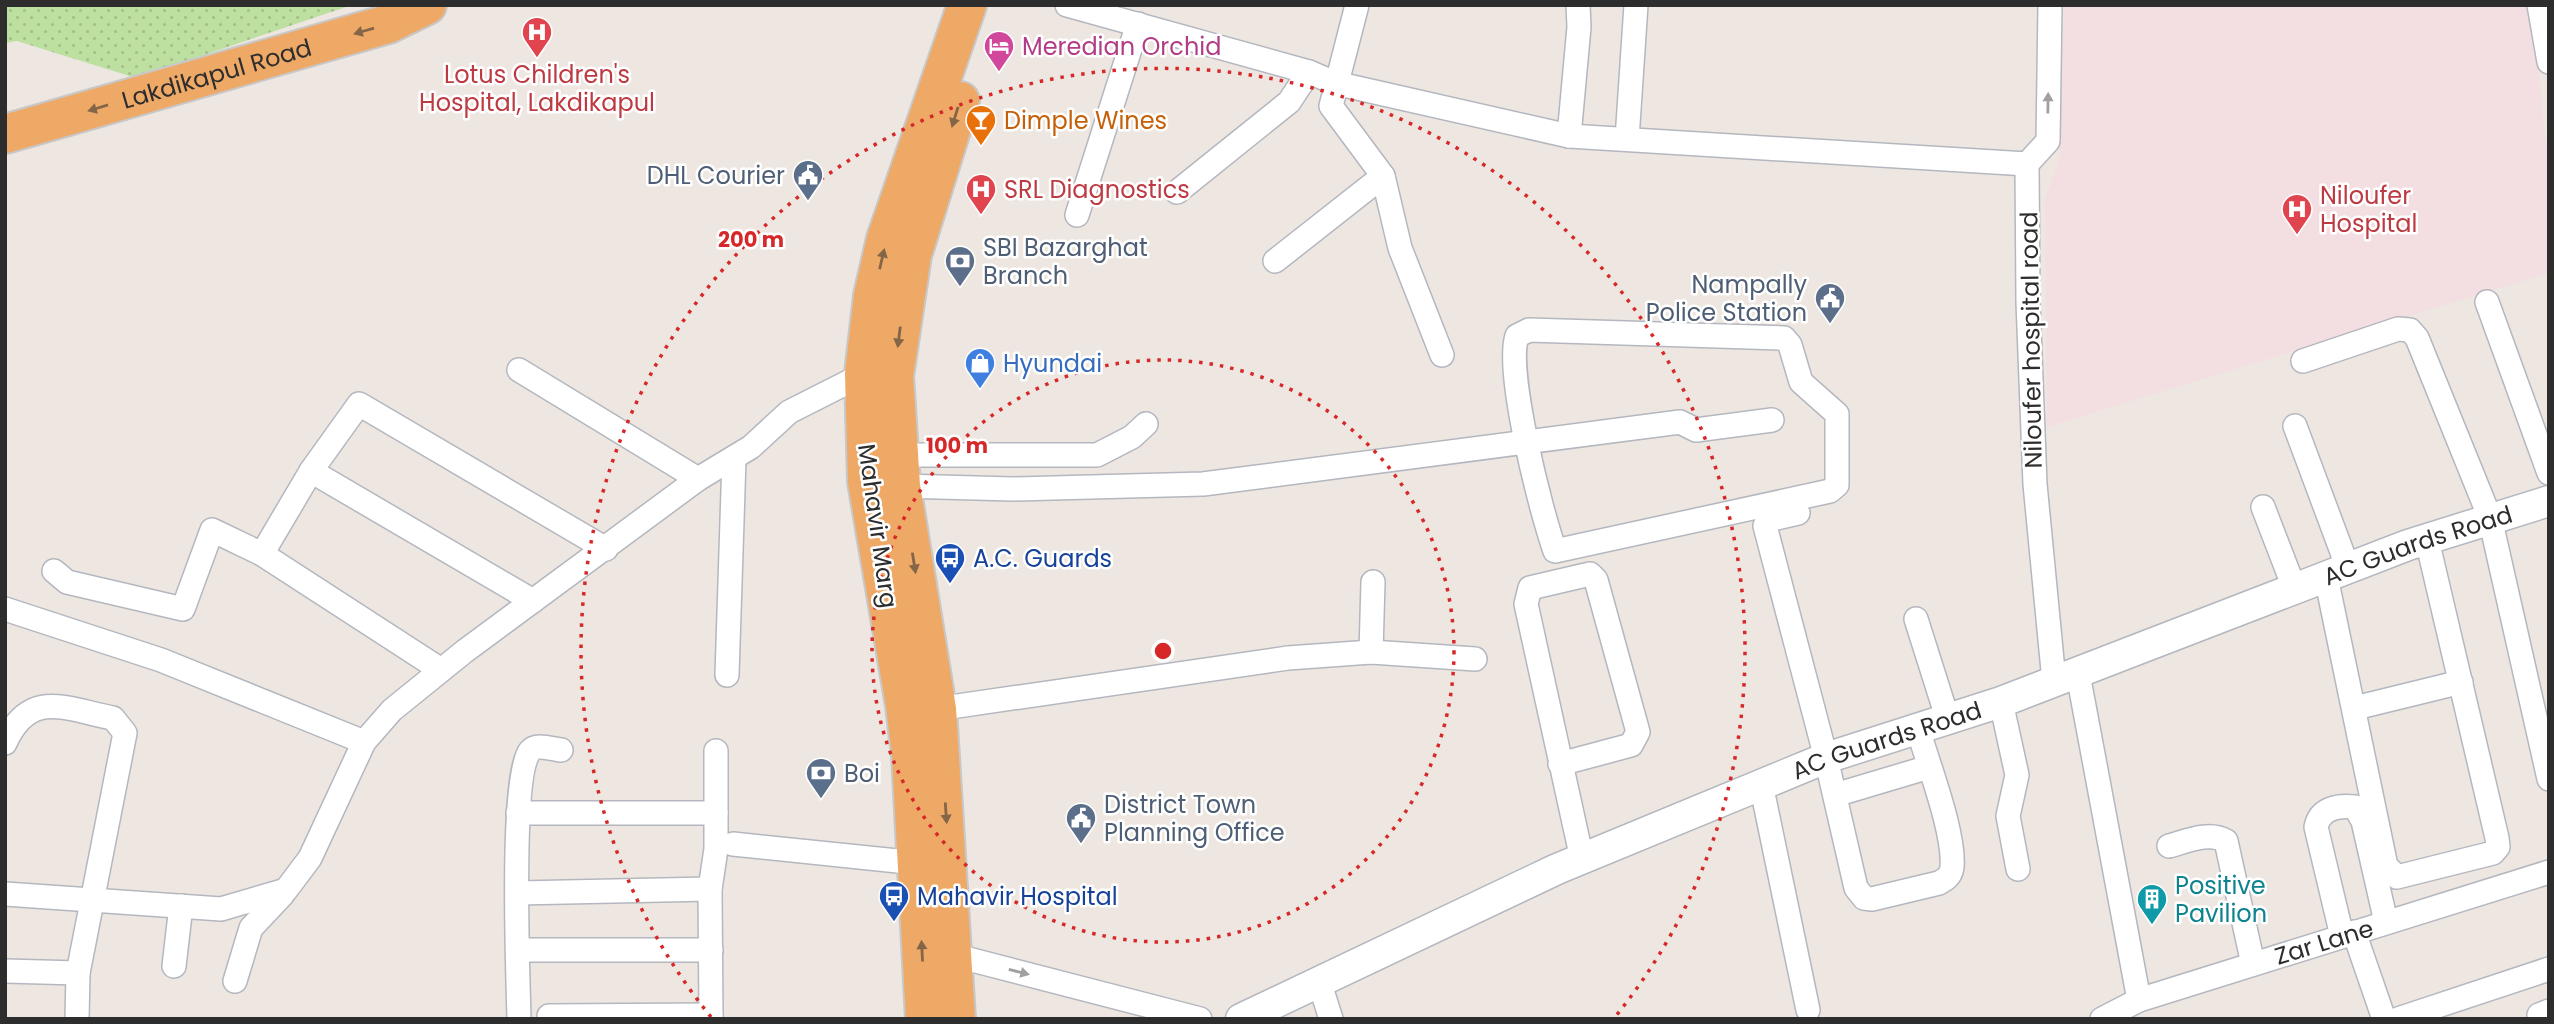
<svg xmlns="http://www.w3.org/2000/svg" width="2554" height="1024" font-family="Poppins,sans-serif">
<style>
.medical{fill:#f3dfe2}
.grass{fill:url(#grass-dots)}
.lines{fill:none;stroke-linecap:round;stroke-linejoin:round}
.minor-casing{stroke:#b4b7bf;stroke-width:26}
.tertiary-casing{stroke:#b4b7bf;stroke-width:33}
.trunk-casing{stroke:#c8c8c8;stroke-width:42}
.minor{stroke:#fff;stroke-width:23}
.tertiary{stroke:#fff;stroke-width:30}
.trunk{stroke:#efa967;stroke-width:38}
.oneway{fill:#846547}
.oneway2{fill:#a0a0a0}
.ring{fill:none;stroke:#d62828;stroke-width:3.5;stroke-dasharray:3.5 7}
.labels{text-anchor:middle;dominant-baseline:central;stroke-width:5;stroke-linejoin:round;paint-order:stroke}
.hotel-label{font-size:24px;fill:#b23c85;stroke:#fff;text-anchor:start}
.street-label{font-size:24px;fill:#2d2d2d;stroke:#fff}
.health-label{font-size:24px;fill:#be3a42;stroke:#fff;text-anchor:start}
.food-label{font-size:24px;fill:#c56008;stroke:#fff;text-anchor:start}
.service-label{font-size:24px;fill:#4e5e75;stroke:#fff;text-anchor:start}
.shop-label{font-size:24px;fill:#366cbe;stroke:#fff;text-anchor:start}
.transit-label{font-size:24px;fill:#164399;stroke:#fff;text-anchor:start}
.culture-label{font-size:24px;fill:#0d838f;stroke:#fff;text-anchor:start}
.centre{fill:#d62828;stroke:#fff;stroke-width:3.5}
.ring-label{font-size:21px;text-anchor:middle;font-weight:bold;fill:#d62828;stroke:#fff;stroke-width:5;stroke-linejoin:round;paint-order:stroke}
</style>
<defs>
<pattern id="grass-dots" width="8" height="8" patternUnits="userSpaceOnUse" patternTransform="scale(1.75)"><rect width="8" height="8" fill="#bde0a1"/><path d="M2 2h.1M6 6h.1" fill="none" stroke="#a3c08b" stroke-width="1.8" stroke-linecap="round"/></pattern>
</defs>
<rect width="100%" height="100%" fill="#eee7e1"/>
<path class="medical" d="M 2064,5 L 2531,5 L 2549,166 L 2549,273 L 2047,427 L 2045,199 L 2060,157 Z"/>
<path class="grass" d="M 5,5 L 352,5 L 136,78 L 17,41 L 5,43 Z"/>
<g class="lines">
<g class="minor-casing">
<g id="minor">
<path d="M 1067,5 L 1309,72 L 1335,83 L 1569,136 L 2027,164"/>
<path d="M 1357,5 L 1331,106 L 1383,176 L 1400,248 L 1442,355"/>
<path d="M 2050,5 L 2048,141 L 2027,164 L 2028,302 L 2035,484 L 2054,681"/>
<path d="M 2539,5 L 2549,62"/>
<path d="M 1569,136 L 1579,27 L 1578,5"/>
<path d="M 1627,139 L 1636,5"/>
<path d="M 1177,192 L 1289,102 L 1309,72"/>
<path d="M 1077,215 L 1138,24"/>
<path d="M 1275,261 L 1383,176"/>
<path d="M 2487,302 L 2549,473"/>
<path d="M 1529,330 L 1784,338 L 1790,345 L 1801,382 L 1837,414 L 1837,485 L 1830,491 L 1555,551 C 1541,512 1505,371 1517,336 Z"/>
<path d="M 2303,361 L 2398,329 L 2410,330 L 2417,338 L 2490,518 L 2549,779"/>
<path d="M 519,370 L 698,479"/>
<path d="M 2295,426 L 2348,568"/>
<path d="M 899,455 L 1097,455 L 1132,437 L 1146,424"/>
<path d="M 311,471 L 533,601"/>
<path d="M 901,486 L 1013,489 L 1203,484 L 1680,422 L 1696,430 L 1772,420"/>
<path d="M 2263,507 L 2295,590"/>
<path d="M 1798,513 L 1768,520 L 1765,526 L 1826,758 L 1856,888 L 1864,898 L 1872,899 L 1939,883 C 1946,879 1951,876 1952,867 C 1955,833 1928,764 1918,729"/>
<path d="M 262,554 L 311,471 L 359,404 L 606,549"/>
<path d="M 54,571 L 67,582 L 183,609 L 212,530 L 262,554 L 441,670"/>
<path d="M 2326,577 L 2386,866 L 2397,877 L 2493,853 L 2498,847 L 2497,838 L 2427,540"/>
<path d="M 5,609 L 161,660 L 364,742"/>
<path d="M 1916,619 L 1948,720"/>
<path d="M 1371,652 L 1373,582"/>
<path d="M 2078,674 L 2139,1000"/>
<path d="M 727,675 L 734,459"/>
<path d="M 2001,702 L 2017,775 L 2008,816 L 2018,869"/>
<path d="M 2355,708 L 2461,682"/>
<path d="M 937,709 L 1288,658 L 1371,652 L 1475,659"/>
<path d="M 5,743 C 30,688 65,709 113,718 L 125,733 L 78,973 L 77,1019"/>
<path d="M 1560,764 L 1631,745 L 1638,732 L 1596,580 L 1590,574 L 1530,588 L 1526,604 L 1582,859"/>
<path d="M 1761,784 L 1808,1010"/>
<path d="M 1835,795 L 1929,767"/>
<path d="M 518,813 L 716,813"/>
<path d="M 733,844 L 917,863"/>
<path d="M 2169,846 C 2187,841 2209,831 2226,841 L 2253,964"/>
<path d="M 518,893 L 710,889"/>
<path d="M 5,894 L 221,909 L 286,890 L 310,858 L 364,742 L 392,710 L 465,651 L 698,479 L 751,447 L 789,412 L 864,374"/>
<path d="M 2354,932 L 2384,1019"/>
<path d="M 2342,936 L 2316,827 C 2320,808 2338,805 2355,807 L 2363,821 L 2386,922"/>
<path d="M 518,950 L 711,950"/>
<path d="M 953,955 L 1200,1019"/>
<path d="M 174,966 L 181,906"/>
<path d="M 5,971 L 78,973"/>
<path d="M 235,981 L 251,928 L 283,894"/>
<path d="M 1319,981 L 1331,1019"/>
<path d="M 2539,1015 L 2549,1011"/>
<path d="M 549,1016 L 711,1015"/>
<path d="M 519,1019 C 518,976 510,776 530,751 C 536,743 552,749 561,750"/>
<path d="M 711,1019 L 710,889 L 716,849 L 716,751"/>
<path d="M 2102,1019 L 2139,1000 L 2549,872"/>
<path d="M 2398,1019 L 2549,969"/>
</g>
</g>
<g class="tertiary-casing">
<g id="tertiary">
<path id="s1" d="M 1241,1019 L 1557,869 L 1826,758 L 2001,702 L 2408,545 L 2549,501"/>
</g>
</g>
<g class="trunk-casing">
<g id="trunk">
<path id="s2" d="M 5,134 L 388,24 L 427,5"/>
<path d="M 925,1019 L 911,755 L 905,705 L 867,481 L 864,374 L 873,296 L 886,239 L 967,5"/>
<path d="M 956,1019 L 937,709 L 901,486 L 894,376 L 912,255 L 960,101"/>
</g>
</g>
<use href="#minor" class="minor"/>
<use href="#tertiary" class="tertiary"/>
<use href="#trunk" class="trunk"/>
</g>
<defs><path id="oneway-solid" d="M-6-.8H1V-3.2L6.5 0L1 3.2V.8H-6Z" transform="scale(1.75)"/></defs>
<g class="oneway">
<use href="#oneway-solid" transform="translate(364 31) rotate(164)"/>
<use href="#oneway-solid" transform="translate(98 108) rotate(163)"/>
<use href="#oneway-solid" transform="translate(955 117) rotate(107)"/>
<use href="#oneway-solid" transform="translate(882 259) rotate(-77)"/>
<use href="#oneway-solid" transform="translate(899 337) rotate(97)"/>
<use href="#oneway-solid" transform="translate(914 563) rotate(81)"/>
<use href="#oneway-solid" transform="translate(946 813) rotate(86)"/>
<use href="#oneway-solid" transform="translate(922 951) rotate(-93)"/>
</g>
<g class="oneway2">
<use href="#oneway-solid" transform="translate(2048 103) rotate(-89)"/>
<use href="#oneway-solid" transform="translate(1019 972) rotate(14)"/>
</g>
<g class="ring">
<circle cx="1163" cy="651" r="291"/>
<path d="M711 1017A582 582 0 1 1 1615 1017"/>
</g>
<defs>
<g id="hospital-pin" transform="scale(1.575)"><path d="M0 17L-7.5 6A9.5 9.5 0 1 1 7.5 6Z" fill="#e0444e" stroke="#fff"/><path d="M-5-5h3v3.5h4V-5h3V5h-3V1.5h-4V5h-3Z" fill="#fff"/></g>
<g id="hotel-pin" transform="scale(1.575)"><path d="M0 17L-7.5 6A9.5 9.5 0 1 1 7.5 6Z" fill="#d1479c" stroke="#fff"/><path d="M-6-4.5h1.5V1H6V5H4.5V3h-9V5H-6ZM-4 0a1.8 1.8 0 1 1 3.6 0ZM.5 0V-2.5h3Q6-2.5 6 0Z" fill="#fff"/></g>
<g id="bar-pin" transform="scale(1.575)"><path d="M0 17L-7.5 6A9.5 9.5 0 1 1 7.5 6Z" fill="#e8710a" stroke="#fff"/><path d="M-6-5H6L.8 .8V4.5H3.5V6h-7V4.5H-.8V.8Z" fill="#fff"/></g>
<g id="civic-pin" transform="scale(1.575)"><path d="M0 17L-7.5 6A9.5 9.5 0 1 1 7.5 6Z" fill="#5c6f8a" stroke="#fff"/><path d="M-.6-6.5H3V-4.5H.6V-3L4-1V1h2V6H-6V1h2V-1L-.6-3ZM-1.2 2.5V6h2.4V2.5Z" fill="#fff"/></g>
<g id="bank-pin" transform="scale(1.575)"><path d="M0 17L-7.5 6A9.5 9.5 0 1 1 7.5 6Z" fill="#5c6f8a" stroke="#fff"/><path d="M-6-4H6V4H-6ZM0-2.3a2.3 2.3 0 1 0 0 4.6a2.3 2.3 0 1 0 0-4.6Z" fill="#fff"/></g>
<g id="shop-pin" transform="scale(1.575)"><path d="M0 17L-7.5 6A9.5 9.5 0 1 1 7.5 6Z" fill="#3f7fe0" stroke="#fff"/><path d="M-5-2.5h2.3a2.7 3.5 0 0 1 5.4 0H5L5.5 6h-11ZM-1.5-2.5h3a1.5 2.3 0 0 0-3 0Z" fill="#fff"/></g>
<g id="bus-pin" transform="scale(1.575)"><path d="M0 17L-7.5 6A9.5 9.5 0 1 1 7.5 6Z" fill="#1a4fb4" stroke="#fff"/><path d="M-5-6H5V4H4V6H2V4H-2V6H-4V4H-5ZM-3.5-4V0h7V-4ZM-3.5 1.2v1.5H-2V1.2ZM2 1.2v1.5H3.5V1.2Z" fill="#fff"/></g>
<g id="building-pin" transform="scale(1.575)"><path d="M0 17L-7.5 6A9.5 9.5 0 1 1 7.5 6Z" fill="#0f9aa8" stroke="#fff"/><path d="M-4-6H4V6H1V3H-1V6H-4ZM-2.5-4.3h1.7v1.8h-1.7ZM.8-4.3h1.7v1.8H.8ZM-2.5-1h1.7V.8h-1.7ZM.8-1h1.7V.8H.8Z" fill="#fff"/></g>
</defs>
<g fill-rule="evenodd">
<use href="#hospital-pin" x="537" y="32"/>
<use href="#hotel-pin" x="999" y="46"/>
<use href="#bar-pin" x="981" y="120"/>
<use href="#civic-pin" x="808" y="175"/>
<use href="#hospital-pin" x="981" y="189"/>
<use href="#hospital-pin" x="2297" y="209"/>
<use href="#bank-pin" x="960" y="261"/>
<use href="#civic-pin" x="1830" y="298"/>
<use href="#shop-pin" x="980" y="363"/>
<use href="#bus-pin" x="950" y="558"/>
<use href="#bank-pin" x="821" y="773"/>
<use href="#civic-pin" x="1081" y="818"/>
<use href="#bus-pin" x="894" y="896"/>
<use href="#building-pin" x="2152" y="899"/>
</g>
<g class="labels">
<g class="hotel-label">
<text x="1022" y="46">Meredian Orchid</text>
</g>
<g class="street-label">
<text stroke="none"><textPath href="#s2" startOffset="220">Lakdikapul Road</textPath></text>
<text transform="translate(2031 340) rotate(-91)">Niloufer hospital road</text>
<text transform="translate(878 526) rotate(82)">Mahavir Marg</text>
<text stroke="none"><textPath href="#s1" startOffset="1270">AC Guards Road</textPath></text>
<text stroke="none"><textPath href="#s1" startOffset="704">AC Guards Road</textPath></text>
<text transform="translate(2324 942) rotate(-17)">Zar Lane</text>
</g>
<g class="health-label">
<text x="537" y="74" text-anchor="middle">Lotus Children's<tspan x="537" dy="28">Hospital, Lakdikapul</tspan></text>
<text x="1004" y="189">SRL Diagnostics</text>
<text x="2320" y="195">Niloufer<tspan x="2320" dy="28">Hospital</tspan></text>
</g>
<g class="food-label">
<text x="1004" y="120">Dimple Wines</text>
</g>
<g class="service-label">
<text x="785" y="175" text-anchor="end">DHL Courier</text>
<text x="983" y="247">SBI Bazarghat<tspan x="983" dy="28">Branch</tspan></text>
<text x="1807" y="284" text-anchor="end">Nampally<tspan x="1807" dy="28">Police Station</tspan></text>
<text x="844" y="773">Boi</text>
<text x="1104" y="804">District Town<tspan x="1104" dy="28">Planning Office</tspan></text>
</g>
<g class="shop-label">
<text x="1003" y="363">Hyundai</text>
</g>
<g class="transit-label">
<text x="973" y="558">A.C. Guards</text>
<text x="917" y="896">Mahavir Hospital</text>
</g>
<g class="culture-label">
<text x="2175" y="885">Positive<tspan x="2175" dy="28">Pavilion</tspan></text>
</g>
</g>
<circle cx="1163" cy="651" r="10" class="centre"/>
<g class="ring-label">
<text x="751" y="247">200 m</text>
<text x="957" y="453">100 m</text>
</g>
<rect width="2554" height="1024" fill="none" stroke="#2d2d2d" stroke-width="14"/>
</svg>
